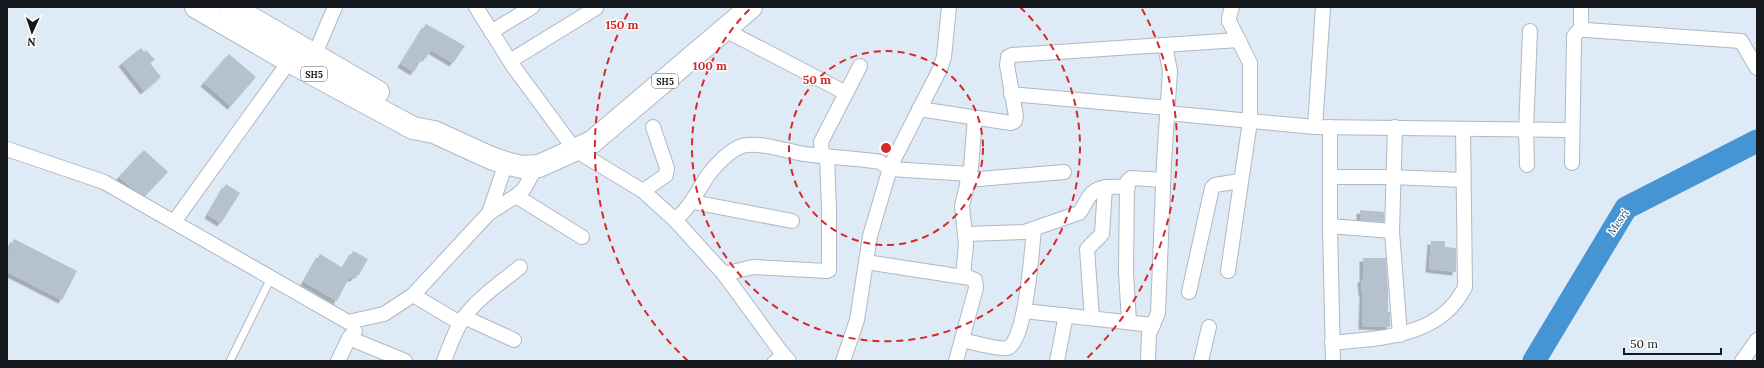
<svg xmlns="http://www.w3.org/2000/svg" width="1764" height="368" font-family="Lora,serif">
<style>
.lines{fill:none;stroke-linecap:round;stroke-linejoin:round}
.river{stroke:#4594d3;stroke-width:23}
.building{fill:#b5c1cc;filter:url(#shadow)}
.lane-casing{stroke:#adb9c4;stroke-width:9}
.street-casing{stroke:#adb9c4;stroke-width:16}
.primary-casing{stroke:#adb9c4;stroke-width:24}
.lane{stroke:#fff;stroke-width:7}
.street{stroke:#fff;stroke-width:14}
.primary{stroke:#fff;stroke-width:22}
.ring{fill:none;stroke:#d62828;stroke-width:2;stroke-dasharray:7 5}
.labels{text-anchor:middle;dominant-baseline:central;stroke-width:3;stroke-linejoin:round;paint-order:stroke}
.shield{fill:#fff;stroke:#5a5d60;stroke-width:1}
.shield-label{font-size:9px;font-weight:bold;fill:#14181c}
.water-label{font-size:11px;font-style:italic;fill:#144d78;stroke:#fff}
.centre{fill:#d62828;stroke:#fff;stroke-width:2}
.ring-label{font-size:12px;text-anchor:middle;font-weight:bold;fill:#d62828;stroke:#fff;stroke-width:3;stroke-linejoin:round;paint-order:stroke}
</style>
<defs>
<filter id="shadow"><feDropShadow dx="-3.5" dy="3.5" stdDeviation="0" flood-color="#0004"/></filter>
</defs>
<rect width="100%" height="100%" fill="#deeaf6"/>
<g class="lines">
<path class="river" d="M 1534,361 L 1626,208 L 1757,141"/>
</g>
<g class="building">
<path d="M 426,24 L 465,46 L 453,63 L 431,50 L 426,58 L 423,57 L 414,72 L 401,64 Z"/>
<path d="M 141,48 L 144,52 L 146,50 L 155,60 L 150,63 L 161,77 L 144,91 L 122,63 Z"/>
<path d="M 229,54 L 256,77 L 231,106 L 204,83 Z"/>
<path d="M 144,150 L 168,172 L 145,196 L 132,188 L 119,177 Z"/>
<path d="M 226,184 L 240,193 L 221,223 L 208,215 Z"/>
<path d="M 1360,210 L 1384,212 L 1384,222 L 1360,220 Z"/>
<path d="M 14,239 L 77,271 L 62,300 L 7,272 L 7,253 Z"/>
<path d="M 1431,241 L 1445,241 L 1445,247 L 1456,248 L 1456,272 L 1429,269 Z"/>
<path d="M 353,251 L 368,259 L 359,275 L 357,274 L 354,278 L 349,278 L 337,301 L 304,282 L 320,254 L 343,268 Z"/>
<path d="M 1363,258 L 1386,258 L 1388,291 L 1388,312 L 1390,312 L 1390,327 L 1362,326 L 1363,292 L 1362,292 L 1361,279 L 1363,279 Z"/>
</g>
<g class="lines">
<g class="lane-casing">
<g id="lane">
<path d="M 230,361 L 271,278"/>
<path d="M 771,361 L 781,352"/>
</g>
</g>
<g class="street-casing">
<g id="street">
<path d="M 476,7 L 513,66 L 575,150 L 643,191 L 675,220 L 724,274 L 781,352 L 789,361"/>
<path d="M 1581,7 L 1581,24 L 1583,29 L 1586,30 L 1741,41 L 1757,68"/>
<path d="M 725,30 L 846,93"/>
<path d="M 491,32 L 532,7"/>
<path d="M 314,56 L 335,7"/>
<path d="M 510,61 L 596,8"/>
<path d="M 1011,94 L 1168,108"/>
<path d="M 919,109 L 1011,123 L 1015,121 L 1016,116 L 1007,65 L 1008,57 L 1012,55 L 1239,40"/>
<path d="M 1167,113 L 1315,127 L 1572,130"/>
<path d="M 1315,127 L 1323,7"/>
<path d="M 1330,127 L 1330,226 L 1333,361"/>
<path d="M 1395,127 L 1392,231 L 1400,335"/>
<path d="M 7,149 L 104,182 L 348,322 L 384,314 L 413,295 L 489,213 L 516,196 L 524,189 L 536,167"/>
<path d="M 822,155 L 821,142 L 860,66"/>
<path d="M 1572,163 L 1574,41 L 1574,36 L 1582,27"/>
<path d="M 1527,165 L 1526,130 L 1530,31"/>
<path d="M 1330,177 L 1392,177 L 1463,180"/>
<path d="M 967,180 L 1064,172"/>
<path d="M 643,191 L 666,175 L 667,168 L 653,127"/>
<path d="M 516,196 L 582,237"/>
<path d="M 693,202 L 792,221"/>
<path d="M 489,213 L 506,163"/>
<path d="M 675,220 C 694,204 698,187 713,169 C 721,160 734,146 747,145 C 765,143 786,151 804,154 C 827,157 851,158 874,161 L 880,162 L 890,169 L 969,174"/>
<path d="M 174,222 L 293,56"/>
<path d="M 1330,226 L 1392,231"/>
<path d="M 965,234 L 1024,232 L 1079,213 C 1084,208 1085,202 1089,197 C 1097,184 1115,187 1128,187"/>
<path d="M 866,262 L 970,278 L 975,280 L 976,288 L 956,361"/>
<path d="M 1228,271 L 1250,121 L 1250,63 L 1229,21 L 1229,18 L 1232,7"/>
<path d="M 724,274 L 753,267 L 827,271 L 829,270 L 829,209 L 827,156"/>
<path d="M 963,276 L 966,245 L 962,206 L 971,168 L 975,118"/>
<path d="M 1189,292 L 1212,188 L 1215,185 L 1240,181"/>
<path d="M 413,295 L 460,323"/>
<path d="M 1024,311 L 1153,325"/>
<path d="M 464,317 L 514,340"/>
<path d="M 1092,318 L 1087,249 L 1102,234 L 1105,187"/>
<path d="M 1129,322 L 1126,272 L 1127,182 L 1131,178 L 1163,180"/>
<path d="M 349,338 L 405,361"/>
<path d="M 962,340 C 971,342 1000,350 1007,348 C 1026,343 1032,248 1034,229"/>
<path d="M 1332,343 C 1380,338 1440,338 1465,287 L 1463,129"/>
<path d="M 338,361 L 349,338 L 355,331"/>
<path d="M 444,361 C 450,346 455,329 465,316 C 479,297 502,282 520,267"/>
<path d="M 843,361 L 857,320 L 870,236 L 891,165 L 940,69 L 944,57 L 949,7"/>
<path d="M 1057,361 L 1066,315"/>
<path d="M 1148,361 L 1149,334 L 1158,313 L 1164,162 L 1170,71 L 1165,45"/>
<path d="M 1201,361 L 1209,327"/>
<path d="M 1742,361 L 1757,340"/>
</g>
</g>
<g class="primary-casing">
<g id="primary">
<path d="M 196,7 L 289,61 L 413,128 L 434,132 L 491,158 L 509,164 L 522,167 L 539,166 L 592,142 L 751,7"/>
<path d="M 232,7 L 378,92"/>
</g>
</g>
<use href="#lane" class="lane"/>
<use href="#street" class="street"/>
<use href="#primary" class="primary"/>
</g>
<g class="ring">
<circle cx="886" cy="148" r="97"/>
<path d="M1020 7A194 194 0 1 1 752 7"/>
<path d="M688 361A291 291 0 0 1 630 9M1142 9A291 291 0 0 1 1084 361"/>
</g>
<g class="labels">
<g class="shield">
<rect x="301" y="67" width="26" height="14" rx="3"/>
<rect x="652" y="74" width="26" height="14" rx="3"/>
</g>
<g class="shield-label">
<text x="314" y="74">SH5</text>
<text x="665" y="81">SH5</text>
</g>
<g class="water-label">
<text transform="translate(1618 222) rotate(-56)">Mesri</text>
</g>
</g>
<circle cx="886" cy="148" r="6" class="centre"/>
<g class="ring-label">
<text x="622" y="29">150 m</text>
<text x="710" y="70">100 m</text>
<text x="817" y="84">50 m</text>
</g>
<rect width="1764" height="368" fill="none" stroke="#14181c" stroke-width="16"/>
<g transform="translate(32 32) rotate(183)" stroke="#ffffff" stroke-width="3" paint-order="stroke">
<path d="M0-3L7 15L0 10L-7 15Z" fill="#14181c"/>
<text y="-6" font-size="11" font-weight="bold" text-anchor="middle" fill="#14181c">N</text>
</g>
<path d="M1624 348v6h97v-6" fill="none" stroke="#14181c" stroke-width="2"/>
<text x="1630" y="348" font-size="12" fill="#14181c" stroke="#ffffff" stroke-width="3" paint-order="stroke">50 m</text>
</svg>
